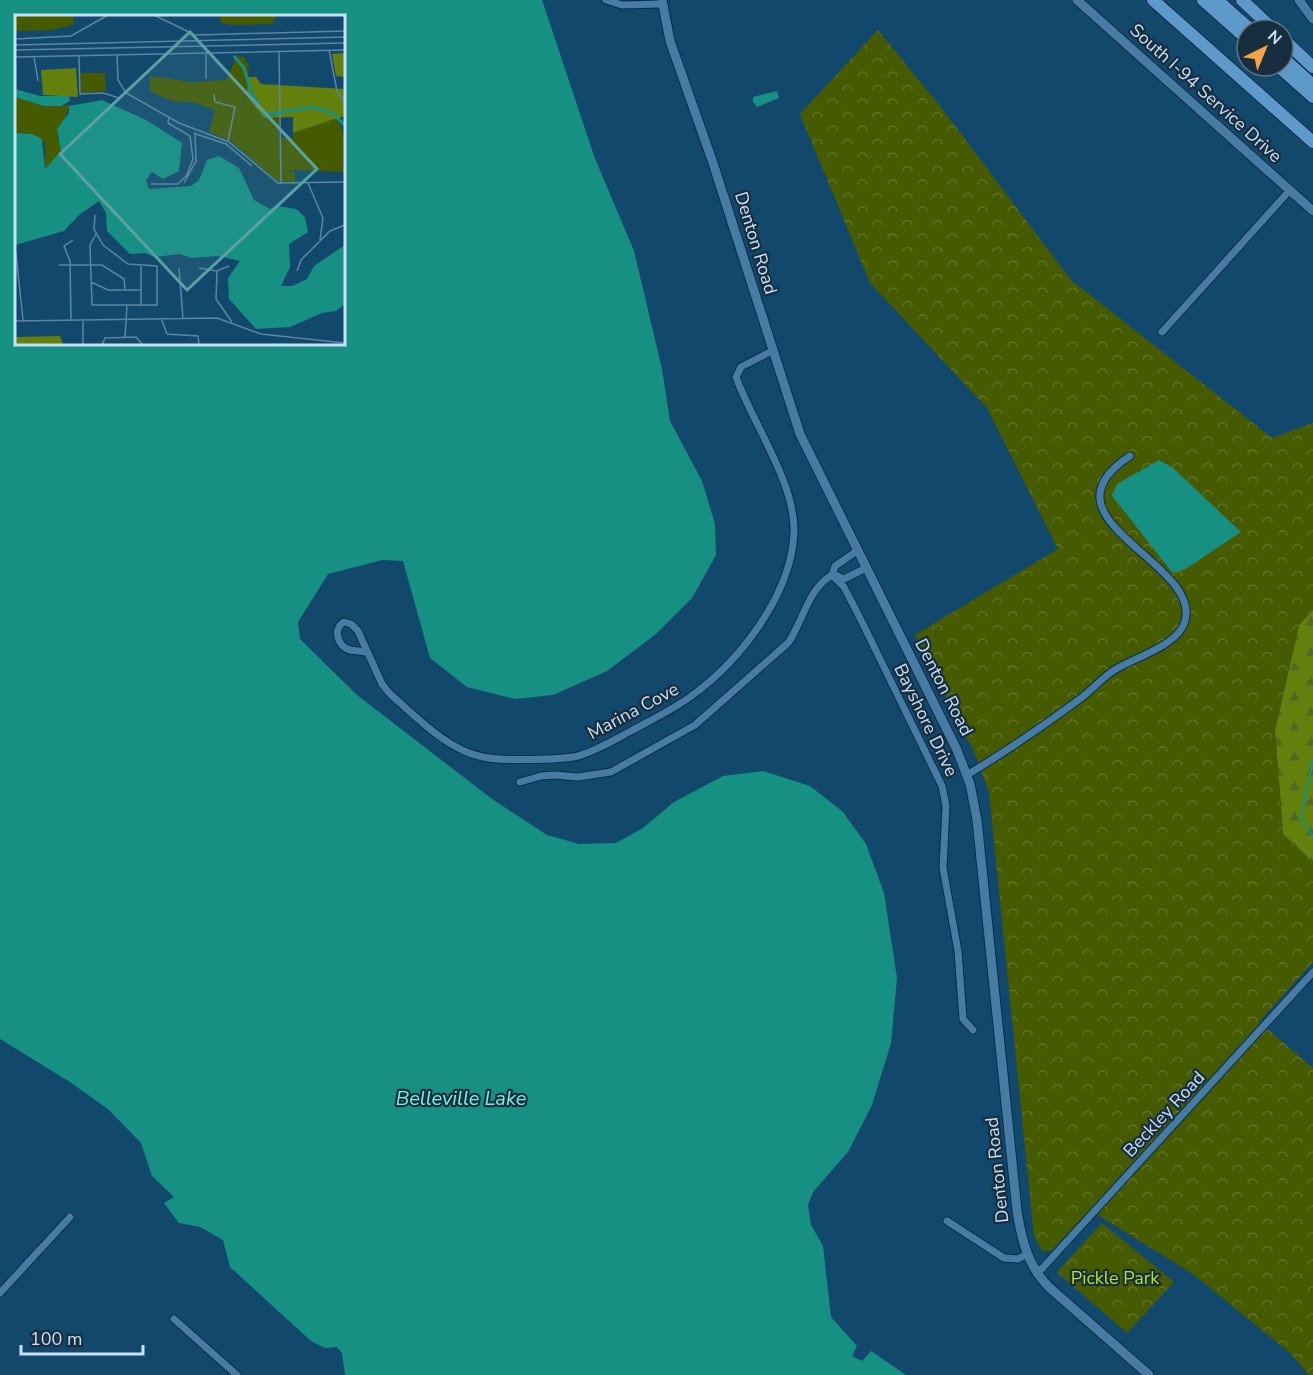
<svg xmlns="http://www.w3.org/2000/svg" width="1313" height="1375" font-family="'Nunito Sans',sans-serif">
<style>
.forest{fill:url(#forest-firs)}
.park{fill:url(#park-crowns)}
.garden{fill:#465b00}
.water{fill:#159083;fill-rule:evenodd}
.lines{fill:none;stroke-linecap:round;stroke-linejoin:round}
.stream{stroke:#159083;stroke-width:2}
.street-casing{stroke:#042d49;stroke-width:9}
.secondary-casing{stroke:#042d49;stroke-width:11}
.highway-casing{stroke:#042d49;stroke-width:14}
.street{stroke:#487ba3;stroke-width:7}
.secondary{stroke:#487ba3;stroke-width:9}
.highway{stroke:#5d9aca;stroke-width:12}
.labels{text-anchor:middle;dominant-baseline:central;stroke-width:4.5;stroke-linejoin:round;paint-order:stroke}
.street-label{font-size:18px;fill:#c7e1f7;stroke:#182d3e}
.park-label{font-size:18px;fill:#b2e12e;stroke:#182d3e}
.water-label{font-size:20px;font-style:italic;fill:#71f3e2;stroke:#182d3e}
.inset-river{fill:none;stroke:#159083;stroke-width:3}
.inset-road{fill:none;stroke:#5b85a4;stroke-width:1.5}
.view{fill:#59a1a5;fill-opacity:0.15;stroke:#59a1a5;stroke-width:3}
.inset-edge{fill:none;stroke:#c7e1f7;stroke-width:3}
</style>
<defs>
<pattern id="forest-firs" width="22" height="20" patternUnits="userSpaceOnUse" patternTransform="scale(1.5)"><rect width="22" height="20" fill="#637f0c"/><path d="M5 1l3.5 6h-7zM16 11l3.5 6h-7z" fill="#536725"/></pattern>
<pattern id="park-crowns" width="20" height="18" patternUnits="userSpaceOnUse" patternTransform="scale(1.5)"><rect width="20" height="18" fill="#465b00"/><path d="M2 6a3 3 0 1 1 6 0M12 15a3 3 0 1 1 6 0" fill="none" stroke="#5f7226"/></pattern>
</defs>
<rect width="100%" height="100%" fill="#13486d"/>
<path class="forest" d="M 1313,610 L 1313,862 L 1283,834 L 1275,730 L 1299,625 Z"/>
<g class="park">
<path d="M 878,30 L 940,106 L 1071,280 L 1272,438 L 1313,423 L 1313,610 L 1299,625 L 1275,730 L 1283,834 L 1313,862 L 1313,962 L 1259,1022 L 1313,1068 L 1313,1375 L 1309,1375 L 1290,1353 L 1193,1274 L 1090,1210 L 1051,1251 L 1042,1251 L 1034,1236 L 989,792 L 975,754 L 915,635 L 1058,549 L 987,408 L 870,283 L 800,114 Z"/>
<path d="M 1102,1223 L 1174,1282 L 1127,1333 L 1057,1272 Z"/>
</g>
<g class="garden">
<path d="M 1105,1249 L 1115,1258 L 1096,1280 L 1086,1271 Z"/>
<path d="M 1118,1261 L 1128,1270 L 1109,1291 L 1099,1282 Z"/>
</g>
<g class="water">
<path d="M 0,0 L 542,0 L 594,156 L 634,251 L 662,369 L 670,421 L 702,481 L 715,524 L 716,555 L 692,598 L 656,634 L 607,671 L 553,695 L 515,699 L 467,687 L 430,658 L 403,561 L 382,560 L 328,574 L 298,622 L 300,639 L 357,695 L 492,799 L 547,835 L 579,844 L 616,843 L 643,828 L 674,802 L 723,776 L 763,771 L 810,786 L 843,812 L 866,844 L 884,893 L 897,978 L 891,1043 L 872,1105 L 848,1152 L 813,1192 L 808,1205 L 811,1225 L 823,1246 L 831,1317 L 857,1346 L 852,1356 L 862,1361 L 871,1351 L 906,1375 L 345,1375 L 342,1353 L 337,1347 L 325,1348 L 311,1341 L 230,1267 L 223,1240 L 200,1227 L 179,1223 L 164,1203 L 174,1197 L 152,1176 L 141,1143 L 109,1110 L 70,1082 L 0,1039 ZM 344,16 L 344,344 L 16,344 L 16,16 Z"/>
<path d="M 777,91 L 779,98 L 757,107 L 753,102 L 753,97 Z"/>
<path d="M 1159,460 L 1172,467 L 1241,532 L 1184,570 L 1172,572 L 1112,496 L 1117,484 Z"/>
</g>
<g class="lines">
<path class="stream" d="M 1313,759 L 1301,818 L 1313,837"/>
<g class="street-casing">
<g id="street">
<path d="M 606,0 L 622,5 L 662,4"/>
<path d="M 1162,332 L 1290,190"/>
<path d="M 832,575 L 844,587 L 862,622 L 942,786 L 946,806 L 943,868 L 958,951 L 963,1019 L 973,1030"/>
<path d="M 835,575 L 844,579 L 866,568"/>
<path d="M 366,652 C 361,651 355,651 350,650 C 338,647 332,629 344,622 L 351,624 L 358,631 L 382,684 L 390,694 C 417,717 447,750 483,757 C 500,761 561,760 578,756 C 596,751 614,740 631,731 C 651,720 672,710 690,697 C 739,662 791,596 794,533 C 796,484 753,424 736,377 L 741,367 L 772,351"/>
<path d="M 967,775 C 1005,752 1042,727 1077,701 C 1091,692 1102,677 1116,669 C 1136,657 1179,645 1185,621 C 1202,562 1033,519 1130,456"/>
<path d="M 520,782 L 541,776 L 555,775 L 578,777 L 611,772 L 695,725 L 788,643 C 804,620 807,590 832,575 L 835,566 L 857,551"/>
<path d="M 947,1221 L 1004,1258 L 1018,1259 L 1027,1254"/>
<path d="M 1037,1274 L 1313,972"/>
<path d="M 0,1293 L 70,1217"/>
<path d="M 174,1319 L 237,1375"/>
</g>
</g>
<g class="secondary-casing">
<g id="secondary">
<path d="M 662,0 L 670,41 L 713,163 L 800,434 L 957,750 L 970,784 L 977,820 L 1017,1211 C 1022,1241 1028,1267 1050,1288 L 1149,1375"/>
<path d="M 1077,0 L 1313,211"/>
<path d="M 1299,0 L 1313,19"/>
</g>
</g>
<g class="highway-casing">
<g id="highway">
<path d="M 1153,0 L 1313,142"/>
<path d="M 1203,0 L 1247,39"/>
<path d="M 1217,0 L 1251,30"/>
<path d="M 1242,0 L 1274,30"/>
<path d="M 1283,39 L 1313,67"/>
<path d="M 1283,58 L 1313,85"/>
<path d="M 1278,66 L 1313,97"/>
</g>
</g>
<use href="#street" class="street"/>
<use href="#secondary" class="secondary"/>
<use href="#highway" class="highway"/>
</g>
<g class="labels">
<g class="street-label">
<text transform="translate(1206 93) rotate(42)">South I-94 Service Drive</text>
<text transform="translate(756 243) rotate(73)">Denton Road</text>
<text transform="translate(944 687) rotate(63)">Denton Road</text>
<text transform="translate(633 711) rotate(-28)">Marina Cove</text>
<text transform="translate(926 720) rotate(64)">Bayshore Drive</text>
<text transform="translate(1164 1114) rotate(-47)">Beckley Road</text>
<text transform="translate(997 1170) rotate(-96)">Denton Road</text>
</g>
<g class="park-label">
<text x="1115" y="1278">Pickle Park</text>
</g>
<g class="water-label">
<text x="461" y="1098">Belleville Lake</text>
</g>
</g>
<g transform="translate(15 15)">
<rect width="330" height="330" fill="#13486d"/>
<path d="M 0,0 L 59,0 L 58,10 L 36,15 L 0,16 ZM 204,0 L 263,0 L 257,9 L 216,10 L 206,8 Z" fill="#465b00"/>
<path d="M 330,38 L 330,62 L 321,61 L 317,39 ZM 61,53 L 63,82 L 28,80 L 26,55 ZM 232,62 L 241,62 L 246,69 L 330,74 L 330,101 L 278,118 L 278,102 L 249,103 L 239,93 L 232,81 ZM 45,321 L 48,330 L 0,330 L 1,322 Z" fill="#637f0c"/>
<path d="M 65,58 L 90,58 L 91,76 L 66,78 Z" fill="#465b00"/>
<path d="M 222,41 L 229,42 L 234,51 L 232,81 L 249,103 L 264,103 L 264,123 L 278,123 L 278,118 L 319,104 L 324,105 L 330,125 L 330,157 L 281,155 L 269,157 L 280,157 L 280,167 L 262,166 L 216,126 L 194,117 L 200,95 L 181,88 L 157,86 L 135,76 L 135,61 L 177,67 L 211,65 ZM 0,82 L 29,91 L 55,90 L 42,122 L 47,130 L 46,136 L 30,154 L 30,128 L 12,118 L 0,118 Z" fill="#465b00"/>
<path d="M 0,74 L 25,81 L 54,81 L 55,86 L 46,91 L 29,91 L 0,82 ZM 87,85 L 131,105 L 167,128 L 164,156 L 148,164 L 137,157 L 131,165 L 134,174 L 176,171 L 184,165 L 192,145 L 204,141 L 224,153 L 239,185 L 255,194 L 263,191 L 281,194 L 290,202 L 293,217 L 274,229 L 275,252 L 266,271 L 277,271 L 292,264 L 299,251 L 330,230 L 330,289 L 321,296 L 307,298 L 275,312 L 241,314 L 214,284 L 213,263 L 225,246 L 203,241 L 176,243 L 165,239 L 139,242 L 130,238 L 115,239 L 92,216 L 91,198 L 84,186 L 64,200 L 49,216 L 0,230 L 0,118 L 17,119 L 27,124 L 30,154 L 46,136 L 42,114 L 54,98 L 54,91 Z" fill="#159083"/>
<path class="inset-river" d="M 219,41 L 229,53 L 237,79 L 250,100 L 296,92 L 316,97 L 330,110"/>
<path class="inset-road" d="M 139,0 L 180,20 L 330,16M 0,24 L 56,21 L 93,0M 0,30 L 330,22M 0,35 L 330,28M 314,35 L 322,76 L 330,88M 264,36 L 266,169M 191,38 L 191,64M 102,40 L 103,65 L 111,78 L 164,108 L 214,127 L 263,168 L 330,167M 64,41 L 65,79 L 88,78 L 104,83 L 111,78M 0,42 L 330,35M 19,42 L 23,66M 199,79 L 200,87 L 220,92 L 213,126M 181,119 L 211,129 L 237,151M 169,168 L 181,146 L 180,117M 293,168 L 308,203 L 305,225M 142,169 L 136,169 L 163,169 L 172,160 L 178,144 L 175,121 L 153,108 L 154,102M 80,200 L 79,214 L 88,230 L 113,249 L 142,251 L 142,290 L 77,290 L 75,230 L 81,219M 1,239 L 8,305M 44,250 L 87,250 L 109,264 L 110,274M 126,251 L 126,291M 164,253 L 168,303M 184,253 L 202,256 L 214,251M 202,256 L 201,284 L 217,307M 282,256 L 286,245 L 315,216 L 330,210M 76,267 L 93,275 L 126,275M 146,303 L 152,319 L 183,321 L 184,330M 56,304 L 55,246 L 49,231 L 58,225M 0,306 L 202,303 L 246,319 L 330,328M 68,306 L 68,330M 110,322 L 112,291M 87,330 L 90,323 L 121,322 L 128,330"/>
<path class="view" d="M 175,17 L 302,154 L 172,275 L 45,139 Z"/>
<rect width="330" height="330" class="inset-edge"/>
</g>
<g transform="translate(1265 48) rotate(43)"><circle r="28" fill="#182d3e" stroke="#5e7588" stroke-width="1.5"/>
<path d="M0-4.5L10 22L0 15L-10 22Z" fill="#f7a248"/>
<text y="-9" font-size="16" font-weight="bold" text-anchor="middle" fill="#c7e1f7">N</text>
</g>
<path d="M21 1345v9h122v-9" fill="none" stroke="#c7e1f7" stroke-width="3"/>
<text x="30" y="1345" font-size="18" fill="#c7e1f7" stroke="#182d3e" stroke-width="4.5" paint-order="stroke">100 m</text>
</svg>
